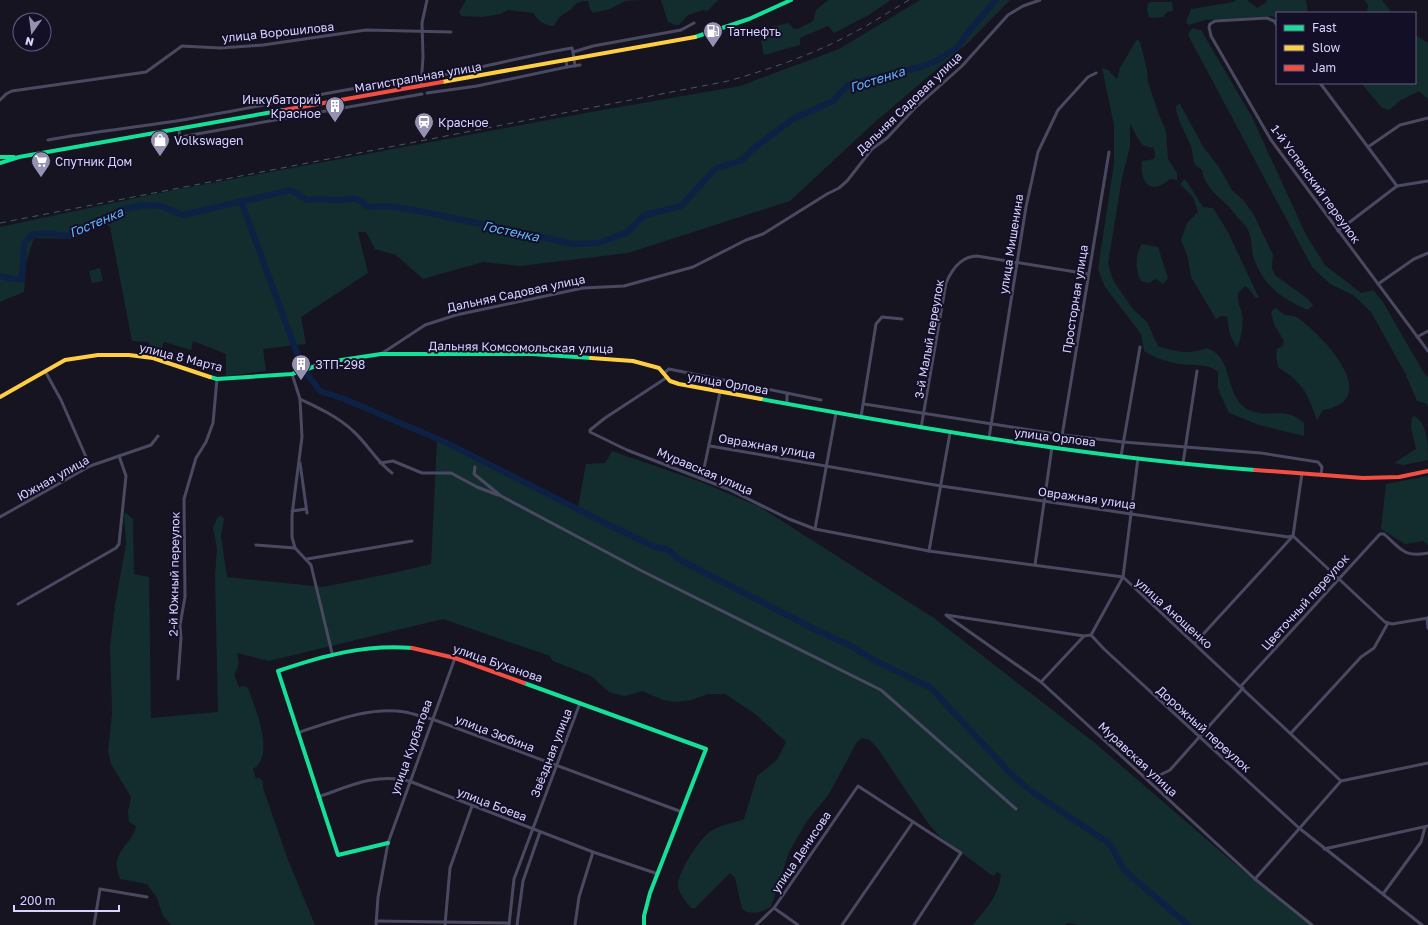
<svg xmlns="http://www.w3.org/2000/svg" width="1428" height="925" font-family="'Golos Text',sans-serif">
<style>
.green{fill:#132c2d}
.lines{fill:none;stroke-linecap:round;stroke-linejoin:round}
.river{stroke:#0d2144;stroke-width:6}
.street{stroke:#4a4962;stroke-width:3}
.fast{stroke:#16e098;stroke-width:4}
.slow{stroke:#ffcf43;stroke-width:4}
.jam{stroke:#f24e42;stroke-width:4}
.rail{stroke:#43596b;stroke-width:1;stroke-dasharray:6 5;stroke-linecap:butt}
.labels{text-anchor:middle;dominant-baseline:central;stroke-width:4;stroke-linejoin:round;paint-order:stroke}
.poi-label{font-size:12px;fill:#d9d4ff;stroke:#130f26;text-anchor:start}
.street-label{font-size:12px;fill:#d9d4ff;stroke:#130f26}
.water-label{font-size:13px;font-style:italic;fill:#62b6ff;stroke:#130f26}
</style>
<rect width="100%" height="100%" fill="#161421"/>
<g class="green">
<path d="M 466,0 L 639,0 L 625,1 L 610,9 L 593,13 L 590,9 L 588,1 C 573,1 577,6 567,12 C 560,16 558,18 554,26 C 544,26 538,20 533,13 L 508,10 L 500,14 L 483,17 L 461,16 L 459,12 Z"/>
<path d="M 661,0 L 718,0 L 707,11 L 703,10 L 688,15 L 679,25 L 675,25 L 668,22 Z"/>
<path d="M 828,0 L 891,0 L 867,16 L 834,33 L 828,26 L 800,38 L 800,45 L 764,55 L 761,41 L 771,27 L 788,23 L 794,29 L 798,29 L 813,21 L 816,10 Z"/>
<path d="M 920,0 L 1010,0 L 969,42 L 875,122 L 790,201 L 628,253 L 520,266 L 483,262 L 423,279 L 396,255 L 375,249 L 366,232 L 358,232 L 368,273 L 301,317 L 306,344 L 263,349 L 266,371 L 226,376 L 226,354 L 193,341 L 191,350 L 164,342 L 159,356 L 149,355 L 149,342 L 132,341 L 110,227 L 105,223 L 98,223 L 74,239 L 34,238 L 26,263 L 24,292 L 0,302 L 0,227 L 169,191 L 591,112 L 740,86 L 839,49 Z"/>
<path d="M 1237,0 L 1247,0 L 1257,8 L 1267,2 L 1267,0 L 1306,0 L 1308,13 L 1277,13 L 1277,18 L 1270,16 L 1205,20 L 1189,25 L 1186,22 L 1191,9 L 1233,2 Z"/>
<path d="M 1364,0 L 1382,0 L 1392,13 L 1367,13 L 1368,5 Z"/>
<path d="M 1151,2 L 1172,2 L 1173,11 L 1167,12 L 1163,17 L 1149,18 L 1147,9 L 1148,3 Z"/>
<path d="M 1192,28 L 1201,30 L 1252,117 L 1306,235 L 1325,265 L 1361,293 L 1373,290 L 1383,302 L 1424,373 L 1428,377 L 1428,406 L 1425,403 L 1417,401 L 1405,373 L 1371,312 L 1353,295 L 1330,284 L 1312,267 L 1188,35 Z"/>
<path d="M 1415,35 L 1428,43 L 1428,99 L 1419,91 L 1401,100 L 1389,110 L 1382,108 L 1361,83 L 1415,83 Z"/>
<path d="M 1137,39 L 1140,42 L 1147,70 L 1148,82 L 1159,115 L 1166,131 L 1168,159 L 1177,173 L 1177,180 L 1170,179 C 1151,196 1139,183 1142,161 L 1154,159 L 1155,153 L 1153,147 C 1139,149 1137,134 1130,124 L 1130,147 L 1122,178 L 1108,264 L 1113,280 L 1132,308 L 1147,322 L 1158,346 C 1174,352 1190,355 1207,348 C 1233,357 1224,389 1243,406 C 1258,419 1274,410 1291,415 C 1295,416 1300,420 1304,423 L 1304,436 L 1259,425 L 1229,413 L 1218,389 L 1218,372 C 1208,363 1193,366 1180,364 C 1167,362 1155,358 1144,351 L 1141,334 L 1105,287 L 1098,269 L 1114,163 L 1114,125 L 1102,68 L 1108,70 L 1117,79 L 1120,68 Z"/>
<path d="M 1180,104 L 1204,148 L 1219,167 L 1232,190 L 1244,201 L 1254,215 L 1273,255 L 1272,268 L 1275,275 L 1308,299 L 1313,305 L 1308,310 C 1282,299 1262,285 1253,256 C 1251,246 1252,232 1244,224 C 1238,219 1234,212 1228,206 C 1216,194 1205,187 1202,170 L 1195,165 C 1192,158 1193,150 1190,144 C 1185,131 1176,119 1176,106 Z"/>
<path d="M 1185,179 L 1203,207 L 1213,208 L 1228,232 L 1259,298 L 1256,298 C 1252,294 1250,289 1245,286 L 1238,293 C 1237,303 1240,305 1242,314 C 1244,325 1241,338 1237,348 L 1230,335 L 1227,317 L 1221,316 L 1216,319 L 1191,277 L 1188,258 L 1181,240 L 1187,223 L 1198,212 L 1193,197 L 1180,184 Z"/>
<path d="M 1142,244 L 1158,247 L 1168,278 L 1163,284 L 1156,279 L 1149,283 L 1141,281 C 1135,271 1135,253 1142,244 Z"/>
<path d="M 100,268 L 103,281 L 92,283 L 89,271 Z"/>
<path d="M 1275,308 C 1279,310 1282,314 1286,315 C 1290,316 1294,315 1298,318 C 1322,335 1385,400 1323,410 L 1317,420 C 1306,391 1305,385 1278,367 L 1276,355 L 1277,349 L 1283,346 L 1284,341 L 1274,324 L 1271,312 Z"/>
<path d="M 1415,416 C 1428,426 1428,443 1428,460 L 1403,465 L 1394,463 L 1416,449 L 1411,428 L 1412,417 Z"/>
<path d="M 437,440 L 578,507 L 586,464 L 605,463 L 612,451 L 701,482 L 760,507 L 934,618 L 1095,743 L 1234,863 L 1311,925 L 1078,925 L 1068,923 L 1065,925 L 973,925 C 986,909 999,896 1001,874 L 997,872 L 993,876 L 940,837 L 928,823 L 878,749 L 870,740 L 862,738 L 857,742 L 829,794 L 807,821 L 789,852 L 771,907 C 762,912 751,916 742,909 L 735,878 L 730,873 L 695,908 L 691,908 C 686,901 679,895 678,886 C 677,873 700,838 711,831 C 720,825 734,823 744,819 L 757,776 L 777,760 L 786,742 L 755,714 L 725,694 L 708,694 L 692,700 L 675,702 L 663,700 L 642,691 L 625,696 L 620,695 L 609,692 L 591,676 L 553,661 L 550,656 L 443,619 L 269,661 L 237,653 C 239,661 240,667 234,674 L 239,687 L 244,686 L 248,688 C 255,708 276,756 253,769 L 256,779 L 259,777 L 263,782 L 263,788 L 288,860 L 315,925 L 171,925 L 163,916 L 157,898 L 147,884 L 120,879 C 108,852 132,846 136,826 L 129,822 L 128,812 L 131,797 L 111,764 L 108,751 L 112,714 L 110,646 L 115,605 L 126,544 L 124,517 L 125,512 L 133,519 L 134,574 L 149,577 L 151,718 L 218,712 L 215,575 L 217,549 L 213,528 L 217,518 L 221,515 L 224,519 L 221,536 L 227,577 L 323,587 L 393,573 L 431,564 Z"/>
<path d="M 1428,476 L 1428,545 L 1423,541 L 1405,544 L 1381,529 L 1386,484 Z"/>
</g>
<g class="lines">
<g class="river">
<path d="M 241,201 L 302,367"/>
<path d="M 0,276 L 12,279 L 22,279 L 24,244 L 31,235 L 49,233 L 65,236 L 96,224 L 120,210 L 144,205 L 161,206 L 183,215 L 291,190 L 307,200 C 319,198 321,199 332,200 C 348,202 353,192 368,207 L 387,206 L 414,210 L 512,230 L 572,244 L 598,243 L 626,233 L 645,215 L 681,206 L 715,169 L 742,160 L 754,148 L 793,119 L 833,101 L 848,85 L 869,79 L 921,67 L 938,60 L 958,47 L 968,32 L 996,0"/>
<path d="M 306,372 L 320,391 L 342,398 L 447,443 L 607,524 L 655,547 L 667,549 L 680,560 L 818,631 L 849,645 L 872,659 L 931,688 L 1011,774 L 1026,787"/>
<path d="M 1031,791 L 1110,844 L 1124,870 L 1188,925"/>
</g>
<g class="street">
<path d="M 1277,25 L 1274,21 L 1267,18 L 1215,21 L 1210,24 L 1209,27 L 1211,36 L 1271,140 L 1428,351"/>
<path d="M 573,52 L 575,66"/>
<path d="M 567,67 L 580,65"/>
<path d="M 1320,83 L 1397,186"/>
<path d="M 421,86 L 423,57 L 422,23 L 427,0"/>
<path d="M 427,93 L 477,86 L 567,67 L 566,61"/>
<path d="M 0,100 L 6,94 L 12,91 L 146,72 L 182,46 L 220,48 L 263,45 L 366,30 L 451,32"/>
<path d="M 179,130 L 180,137 L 422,94"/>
<path d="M 48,140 C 94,131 142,127 188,119 C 260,106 331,92 403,80 C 418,77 433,77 448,74 C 489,66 530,55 572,48 L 573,52 L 593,46 L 681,30 L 694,23"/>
<path d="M 1368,147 L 1400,125 L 1428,118"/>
<path d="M 1338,231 L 1397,186 L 1428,181"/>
<path d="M 1378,284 L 1414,259 L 1428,253"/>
<path d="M 1417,337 L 1428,331"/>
<path d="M 381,354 L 425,325 L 456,315 L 583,288 L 624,286 L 693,267 L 746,240 L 763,234 L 827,194 L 839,188 L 847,181 L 872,149 L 887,138 L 915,108 L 962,66 L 1008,15 L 1023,6 L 1040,0"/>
<path d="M 45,371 L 61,400 L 90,466"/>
<path d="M 664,373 L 669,369 L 821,400"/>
<path d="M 292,374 L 300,399 L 302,437 L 292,515 L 292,537 L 295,548 L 311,565 L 332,653"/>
<path d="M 666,378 L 605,418 L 590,430 L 590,432 L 627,450 L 728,489 L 789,519 L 815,529 L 929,551 L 1123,577 L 1341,781"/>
<path d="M 787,393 L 787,404"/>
<path d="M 300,399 C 318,408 337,416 352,430 C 367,443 376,461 392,473"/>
<path d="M 864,404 L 1063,435 L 1123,442 L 1261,453 L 1318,462 L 1322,467 L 1321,474"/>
<path d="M 861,417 L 876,324 L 882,317 L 902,319"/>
<path d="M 921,428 L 946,283 C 952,269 961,256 977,256 L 1088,274"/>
<path d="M 989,438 L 1026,207 L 1038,152 L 1058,110 L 1088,77 L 1096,73"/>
<path d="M 710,446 L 941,486 L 1288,537 L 1293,536"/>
<path d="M 1060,448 L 1109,152"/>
<path d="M 1121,456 L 1140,347"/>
<path d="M 300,463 L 307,513"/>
<path d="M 380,463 L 393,461 L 422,473 L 451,473 L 477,487 L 498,495"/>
<path d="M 1183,463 L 1197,371"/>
<path d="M 475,467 L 474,474 L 501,496 L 642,571 L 881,690 L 1016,809"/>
<path d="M 702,478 L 720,392"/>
<path d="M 292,511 L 306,509"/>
<path d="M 0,517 L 90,466 L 151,445 L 158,436"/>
<path d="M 815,529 L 836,413"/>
<path d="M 1293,536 L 1385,622 L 1392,624 L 1428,618"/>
<path d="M 1293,536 L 1302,473"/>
<path d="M 256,545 L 295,548"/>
<path d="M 929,551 L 950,433"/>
<path d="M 307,559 L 412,541"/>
<path d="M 1035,565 L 1052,447"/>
<path d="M 18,604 L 116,548 L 119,544 L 126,476 L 119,456"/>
<path d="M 946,615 L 1084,636 L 1091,635 L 1104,649 L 1299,828 L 1422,925"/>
<path d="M 947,616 L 1041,682 L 1255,879 L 1312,925"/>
<path d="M 1427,618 L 1428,628"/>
<path d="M 1091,635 L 1123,577 L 1138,458"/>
<path d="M 1195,643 L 1293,536"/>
<path d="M 178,679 L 181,638 L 180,625 L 185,597 L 184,499 L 196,458 L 206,442 L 213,423 L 217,379"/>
<path d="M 1041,682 L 1084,636"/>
<path d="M 1241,686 L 1380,534 L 1384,534 C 1401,549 1404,558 1428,553"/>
<path d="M 297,733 C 331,722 369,706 405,712 C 414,714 423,717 432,719 L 682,812"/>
<path d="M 1291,733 L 1361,657 L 1374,648 L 1388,623"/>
<path d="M 1147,778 L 1158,776 L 1170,770 L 1243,688"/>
<path d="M 1341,781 L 1428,763"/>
<path d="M 318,797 C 350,786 375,773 409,781 L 593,852 L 658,874"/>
<path d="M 1324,849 L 1428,826"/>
<path d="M 1255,879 L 1341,781"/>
<path d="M 1383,894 L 1421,842 L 1425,827"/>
<path d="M 774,908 L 798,925"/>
<path d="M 376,921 L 509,923"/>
<path d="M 94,925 L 100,889 L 147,897"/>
<path d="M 376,925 L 378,897 L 388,843 L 455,658"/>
<path d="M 445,925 L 450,868 L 472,806"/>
<path d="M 509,925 L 514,879 L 580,703"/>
<path d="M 517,925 L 523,881 L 540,832"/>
<path d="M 575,925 L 579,897 L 593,852"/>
<path d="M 756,925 L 774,908 L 858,786 L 961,853 L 914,925"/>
<path d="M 842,925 L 913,822"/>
</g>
<g class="fast">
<path d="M 695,37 L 749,19 L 791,0"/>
<path d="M 0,157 L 14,157"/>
<path d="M 0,163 L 19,157 L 284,110"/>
<path d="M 210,377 L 217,379 L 292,374 L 328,362 L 381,354 L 532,354 L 591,358"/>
<path d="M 761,399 C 925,429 1089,457 1255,470"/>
<path d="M 524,683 L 706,749 L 650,893 L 644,916 L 644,925"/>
<path d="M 388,843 L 338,855 L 278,671 C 322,656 365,644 412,648"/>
</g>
<g class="slow">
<path d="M 442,82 L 695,37"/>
<path d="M 591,358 L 633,361 L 659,368 L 670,381 L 679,384 L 761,399"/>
<path d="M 0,397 L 65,360 L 98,355 L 129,355 L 153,358 L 210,377"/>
</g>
<g class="jam">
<path d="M 284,110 L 442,82"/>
<path d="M 1255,470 L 1363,478 L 1399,477 L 1428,471"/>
<path d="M 412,648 L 455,658 L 524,683"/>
</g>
<path class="rail" d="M 0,223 L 728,81 C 770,69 812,55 851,34 C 871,24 890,11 909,0"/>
</g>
<defs>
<g id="fuel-pin" transform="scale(1)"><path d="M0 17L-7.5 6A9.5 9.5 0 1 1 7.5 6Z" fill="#9591b1" stroke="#130f26"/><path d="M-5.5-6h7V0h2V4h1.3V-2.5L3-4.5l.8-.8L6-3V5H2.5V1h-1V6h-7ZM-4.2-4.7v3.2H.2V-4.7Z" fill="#fff"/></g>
<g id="building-pin" transform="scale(1)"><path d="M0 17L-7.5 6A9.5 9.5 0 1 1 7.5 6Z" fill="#9591b1" stroke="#130f26"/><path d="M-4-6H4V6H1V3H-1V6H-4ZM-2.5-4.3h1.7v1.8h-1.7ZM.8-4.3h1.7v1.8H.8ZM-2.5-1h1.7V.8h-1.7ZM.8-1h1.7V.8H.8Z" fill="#fff"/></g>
<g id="station-pin" transform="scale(1)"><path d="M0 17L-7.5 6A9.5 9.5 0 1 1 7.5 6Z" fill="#9591b1" stroke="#130f26"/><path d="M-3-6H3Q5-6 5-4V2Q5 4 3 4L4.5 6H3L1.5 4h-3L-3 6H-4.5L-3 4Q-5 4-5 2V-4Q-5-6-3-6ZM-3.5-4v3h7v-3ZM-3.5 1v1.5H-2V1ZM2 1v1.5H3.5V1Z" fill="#fff"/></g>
<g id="shop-pin" transform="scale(1)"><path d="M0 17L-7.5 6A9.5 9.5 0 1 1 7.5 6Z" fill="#9591b1" stroke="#130f26"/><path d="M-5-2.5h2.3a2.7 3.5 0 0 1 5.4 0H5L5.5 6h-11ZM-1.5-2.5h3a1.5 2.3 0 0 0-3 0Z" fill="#fff"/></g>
<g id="supermarket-pin" transform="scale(1)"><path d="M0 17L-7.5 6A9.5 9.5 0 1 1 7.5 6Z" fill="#9591b1" stroke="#130f26"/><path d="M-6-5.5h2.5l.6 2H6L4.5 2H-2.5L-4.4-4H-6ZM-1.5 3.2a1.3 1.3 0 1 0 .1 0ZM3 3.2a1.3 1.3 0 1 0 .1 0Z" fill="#fff"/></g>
</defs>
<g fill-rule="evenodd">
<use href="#fuel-pin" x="713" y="31"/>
<use href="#building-pin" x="335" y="106"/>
<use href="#station-pin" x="424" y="122"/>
<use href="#shop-pin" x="160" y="140"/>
<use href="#supermarket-pin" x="41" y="161"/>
<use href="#building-pin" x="301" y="364"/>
</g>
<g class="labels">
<g class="poi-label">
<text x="727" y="31">Татнефть</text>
<text x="321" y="99" text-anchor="end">Инкубаторий<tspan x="321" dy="14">Красное</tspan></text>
<text x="438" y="122">Красное</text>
<text x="174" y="140">Volkswagen</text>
<text x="55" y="161">Спутник Дом</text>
<text x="315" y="364">ЗТП-298</text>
</g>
<g class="street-label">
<text transform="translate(278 32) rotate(-6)">улица Ворошилова</text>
<text transform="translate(418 77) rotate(-10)">Магистральная улица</text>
<text transform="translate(909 103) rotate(-44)">Дальняя Садовая улица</text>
<text transform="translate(1316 184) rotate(54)">1-й Успенский переулок</text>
<text transform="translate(1011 244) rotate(-81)">улица Мишенина</text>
<text transform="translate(516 293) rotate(-12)">Дальняя Садовая улица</text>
<text transform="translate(1075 299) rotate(-81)">Просторная улица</text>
<text transform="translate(929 339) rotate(-80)">3-й Малый переулок</text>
<text transform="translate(521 347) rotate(1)">Дальняя Комсомольская улица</text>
<text transform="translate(181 357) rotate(14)">улица 8 Марта</text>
<text transform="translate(728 383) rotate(10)">улица Орлова</text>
<text transform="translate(1055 437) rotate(7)">улица Орлова</text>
<text transform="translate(767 446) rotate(10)">Овражная улица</text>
<text transform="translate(705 471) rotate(23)">Муравская улица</text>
<text transform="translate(53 478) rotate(-29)">Южная улица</text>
<text transform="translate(1087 498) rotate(8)">Овражная улица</text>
<text transform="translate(174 574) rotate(-89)">2-й Южный переулок</text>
<text transform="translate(1305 602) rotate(-48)">Цветочный переулок</text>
<text transform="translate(1174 613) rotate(42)">улица Анощенко</text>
<text transform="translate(498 663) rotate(19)">улица Буханова</text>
<text transform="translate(1204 729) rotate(42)">Дорожный переулок</text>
<text transform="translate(495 733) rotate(21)">улица Зюбина</text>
<text transform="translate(411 747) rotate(-70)">улица Курбатова</text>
<text transform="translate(551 753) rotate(-69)">Звёздная улица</text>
<text transform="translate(1138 759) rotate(43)">Муравская улица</text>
<text transform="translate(492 804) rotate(21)">улица Боева</text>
<text transform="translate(801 852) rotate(-56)">улица Денисова</text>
</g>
<g class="water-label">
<text transform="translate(877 79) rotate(-18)">Гостенка</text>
<text transform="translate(96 222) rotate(-23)">Гостенка</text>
<text transform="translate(511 231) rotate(12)">Гостенка</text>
</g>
</g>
<rect x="1276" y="12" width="140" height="72" fill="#130f26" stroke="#625e7d"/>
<rect x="1284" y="25" width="20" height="6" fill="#16e098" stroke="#625e7d"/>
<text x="1312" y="32" font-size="12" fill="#d9d4ff">Fast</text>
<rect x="1284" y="45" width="20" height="6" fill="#ffcf43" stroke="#625e7d"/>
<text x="1312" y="52" font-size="12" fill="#d9d4ff">Slow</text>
<rect x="1284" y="65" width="20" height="6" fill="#f24e42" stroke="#625e7d"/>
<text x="1312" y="72" font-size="12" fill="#d9d4ff">Jam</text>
<g transform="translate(32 32) rotate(194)"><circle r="19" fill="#130f26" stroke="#625e7d"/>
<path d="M0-3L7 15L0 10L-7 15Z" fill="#9591b1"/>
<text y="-6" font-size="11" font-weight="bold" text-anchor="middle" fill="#d9d4ff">N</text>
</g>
<path d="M14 905v6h105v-6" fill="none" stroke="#d9d4ff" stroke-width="2"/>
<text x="20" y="905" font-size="12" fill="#d9d4ff" stroke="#130f26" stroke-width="3" paint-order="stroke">200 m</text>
</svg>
